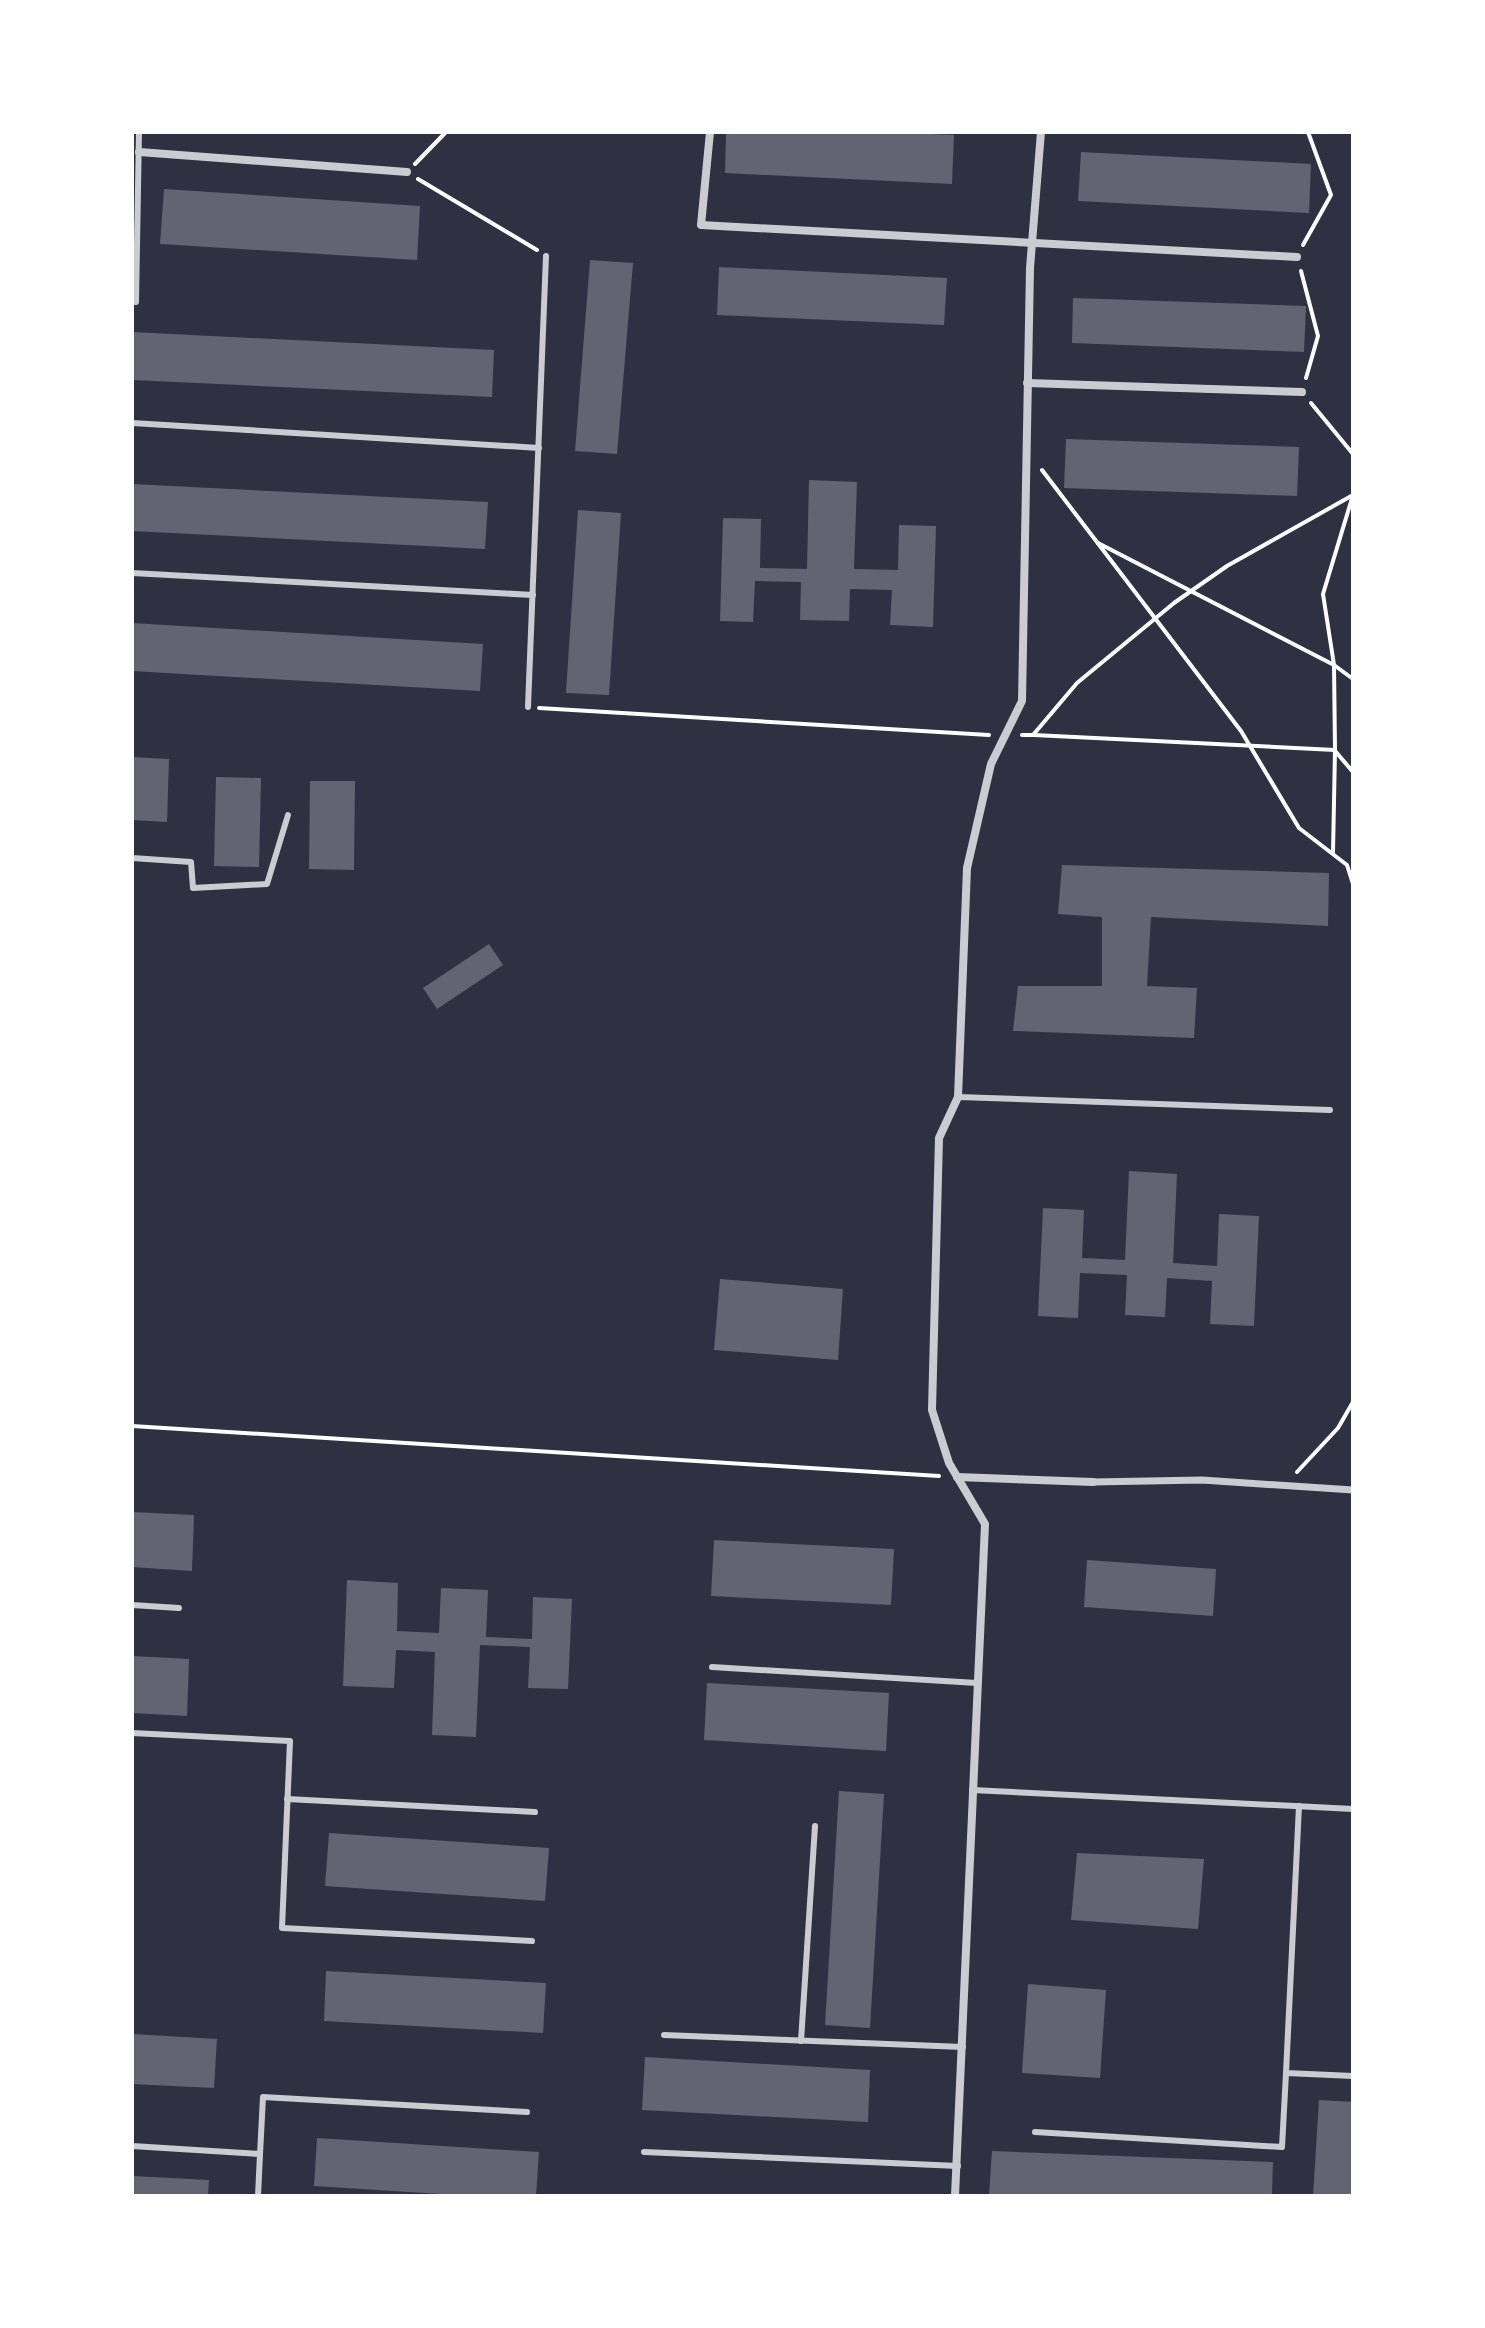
<svg xmlns="http://www.w3.org/2000/svg" width="1485" height="2328" font-family="'Fira Sans',sans-serif">
<style>
.building{fill:#626471}
.lines{fill:none;stroke-linecap:round;stroke-linejoin:round}
.path{stroke:#fff;stroke-width:4}
.service{stroke:#caccd0;stroke-width:6}
.pedestrian{stroke:#caccd0;stroke-width:7}
.minor{stroke:#caccd0;stroke-width:8}
</style>
<rect width="100%" height="100%" fill="#2d3142"/>
<g class="building">
<path d="M 726,132 L 881,132 L 954,135 L 952,184 L 725,173 Z"/>
<path d="M 1081,152 L 1311,164 L 1309,213 L 1078,201 Z"/>
<path d="M 164,189 L 420,206 L 417,260 L 160,244 Z"/>
<path d="M 590,260 L 633,263 L 617,454 L 575,451 Z"/>
<path d="M 719,267 L 947,278 L 944,325 L 717,315 Z"/>
<path d="M 1073,298 L 1306,306 L 1304,352 L 1072,343 Z"/>
<path d="M 132,332 L 494,350 L 492,397 L 132,380 Z"/>
<path d="M 1066,439 L 1299,447 L 1297,496 L 1064,488 Z"/>
<path d="M 809,480 L 857,482 L 854,569 L 898,570 L 899,525 L 936,526 L 933,627 L 890,625 L 892,590 L 850,589 L 849,621 L 800,620 L 801,582 L 755,581 L 753,622 L 720,621 L 723,518 L 761,519 L 760,568 L 807,569 Z"/>
<path d="M 132,484 L 488,502 L 485,549 L 132,531 Z"/>
<path d="M 578,510 L 621,513 L 609,695 L 566,693 Z"/>
<path d="M 132,623 L 483,644 L 480,691 L 132,671 Z"/>
<path d="M 132,757 L 169,759 L 167,822 L 132,820 Z"/>
<path d="M 216,777 L 261,778 L 259,867 L 214,866 Z"/>
<path d="M 310,781 L 355,781 L 354,870 L 309,869 Z"/>
<path d="M 1062,865 L 1329,873 L 1328,926 L 1151,917 L 1147,986 L 1197,988 L 1194,1038 L 1013,1031 L 1018,986 L 1102,986 L 1102,917 L 1058,914 Z"/>
<path d="M 489,944 L 503,965 L 437,1009 L 423,988 Z"/>
<path d="M 1129,1171 L 1177,1174 L 1173,1263 L 1217,1266 L 1219,1214 L 1259,1216 L 1254,1326 L 1210,1324 L 1212,1281 L 1167,1278 L 1165,1317 L 1125,1315 L 1127,1275 L 1080,1273 L 1078,1318 L 1038,1316 L 1043,1208 L 1084,1210 L 1082,1258 L 1125,1260 Z"/>
<path d="M 720,1279 L 843,1289 L 838,1360 L 714,1350 Z"/>
<path d="M 132,1512 L 194,1515 L 192,1571 L 132,1567 Z"/>
<path d="M 714,1540 L 894,1549 L 891,1605 L 711,1596 Z"/>
<path d="M 1087,1560 L 1216,1569 L 1213,1616 L 1084,1607 Z"/>
<path d="M 347,1580 L 398,1583 L 397,1631 L 439,1633 L 441,1588 L 488,1590 L 486,1637 L 532,1639 L 533,1597 L 572,1599 L 568,1689 L 528,1688 L 530,1647 L 480,1645 L 476,1737 L 432,1735 L 435,1652 L 396,1650 L 394,1688 L 343,1686 Z"/>
<path d="M 132,1656 L 189,1659 L 187,1716 L 132,1713 Z"/>
<path d="M 707,1683 L 889,1693 L 886,1751 L 704,1740 Z"/>
<path d="M 839,1791 L 884,1794 L 870,2028 L 825,2025 Z"/>
<path d="M 329,1833 L 549,1848 L 545,1901 L 325,1886 Z"/>
<path d="M 1077,1853 L 1204,1859 L 1198,1929 L 1071,1920 Z"/>
<path d="M 326,1971 L 546,1983 L 543,2033 L 324,2021 Z"/>
<path d="M 1028,1984 L 1106,1990 L 1100,2078 L 1022,2073 Z"/>
<path d="M 132,2034 L 217,2039 L 214,2088 L 132,2084 Z"/>
<path d="M 645,2057 L 870,2070 L 868,2122 L 642,2110 Z"/>
<path d="M 1319,2100 L 1353,2102 L 1353,2196 L 1313,2196 Z"/>
<path d="M 317,2138 L 539,2152 L 536,2196 L 472,2196 L 314,2186 Z"/>
<path d="M 992,2151 L 1273,2162 L 1272,2196 L 989,2196 Z"/>
<path d="M 132,2176 L 209,2180 L 208,2196 L 132,2196 Z"/>
</g>
<g class="lines">
<g class="path">
<path d="M 415,164 L 446,132"/>
<path d="M 418,179 L 537,250"/>
<path d="M 1303,245 L 1331,195 L 1308,132"/>
<path d="M 1301,271 L 1318,336 L 1306,378"/>
<path d="M 1311,403 L 1353,454"/>
<path d="M 1042,470 L 1241,731 L 1299,828 L 1347,865 L 1353,884"/>
<path d="M 1098,543 L 1334,665 L 1353,679"/>
<path d="M 539,708 L 989,735"/>
<path d="M 1022,735 L 1033,735 L 1077,683 L 1174,603 L 1227,566 L 1353,495"/>
<path d="M 1034,735 L 1335,750 L 1334,665 L 1323,594 L 1353,495"/>
<path d="M 1336,752 L 1353,772"/>
<path d="M 1333,853 L 1335,750"/>
<path d="M 132,1426 L 939,1476"/>
<path d="M 1297,1472 L 1338,1428 L 1353,1402"/>
</g>
<g class="service">
<path d="M 132,302 L 136,302 L 139,132"/>
<path d="M 132,423 L 539,448"/>
<path d="M 132,573 L 533,595"/>
<path d="M 528,707 L 546,256"/>
<path d="M 132,858 L 191,862 L 193,888 L 267,884 L 288,815"/>
<path d="M 958,1097 L 1330,1110"/>
<path d="M 132,1605 L 179,1608"/>
<path d="M 712,1667 L 977,1683"/>
<path d="M 132,1733 L 290,1741 L 282,1928 L 532,1941"/>
<path d="M 972,1790 L 1353,1809"/>
<path d="M 287,1799 L 535,1812"/>
<path d="M 1299,1806 L 1286,2073 L 1353,2076"/>
<path d="M 664,2035 L 963,2047"/>
<path d="M 801,2041 L 815,1826"/>
<path d="M 1035,2132 L 1282,2147 L 1286,2073"/>
<path d="M 132,2146 L 260,2154 L 258,2196"/>
<path d="M 644,2152 L 958,2166"/>
<path d="M 260,2154 L 263,2097 L 527,2112"/>
</g>
<path class="pedestrian" d="M 1093,1482 L 1202,1480 L 1353,1490"/>
<g class="minor">
<path d="M 710,132 L 701,225 L 1297,257"/>
<path d="M 139,152 L 407,172"/>
<path d="M 1027,383 L 1302,392"/>
<path d="M 957,1477 L 1093,1482"/>
<path d="M 955,2196 L 985,1524 L 949,1463 L 932,1410 L 939,1138 L 958,1097 L 967,868 L 991,764 L 1022,701 L 1030,268 L 1041,132"/>
</g>
</g>
<rect width="1485" height="2328" fill="none" stroke="#ffffff" stroke-width="268"/>
</svg>
